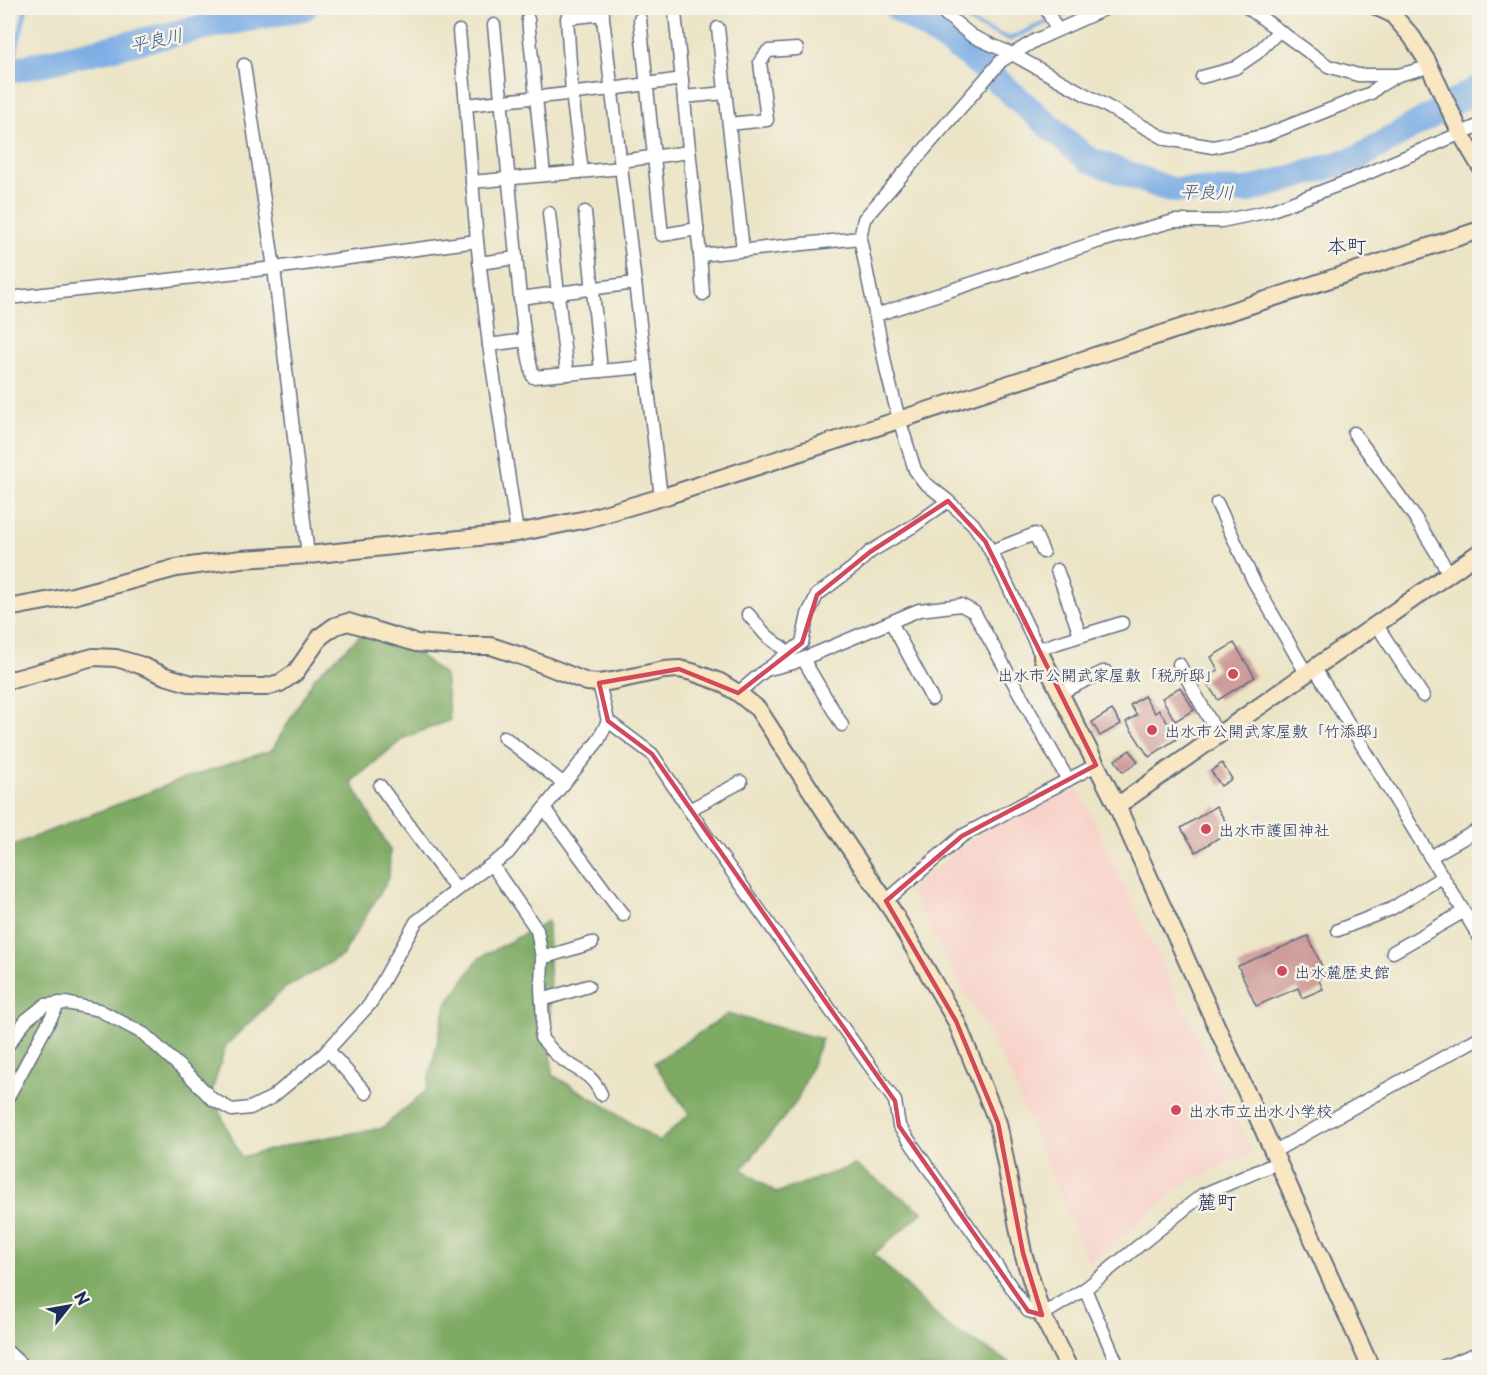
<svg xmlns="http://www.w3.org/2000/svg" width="1487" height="1375" font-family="'Playpen Sans','Klee One',sans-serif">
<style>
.built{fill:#f7d1c9}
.forest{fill:#7eaa63;stroke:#4c6c60;stroke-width:1.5}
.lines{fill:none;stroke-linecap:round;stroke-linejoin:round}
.stream{stroke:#78abe4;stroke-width:4.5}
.river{stroke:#78abe4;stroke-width:26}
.building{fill:#cd9a98}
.street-casing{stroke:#646e82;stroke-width:15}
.secondary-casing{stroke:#646e82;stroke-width:20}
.street{stroke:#fff;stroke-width:12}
.secondary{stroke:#f9e7c3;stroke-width:16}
.marked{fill:none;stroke:#d1495b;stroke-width:4.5;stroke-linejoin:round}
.poi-dot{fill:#d1495b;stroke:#f7f3e8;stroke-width:2}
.labels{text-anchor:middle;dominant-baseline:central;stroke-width:5;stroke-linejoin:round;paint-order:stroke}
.poi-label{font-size:16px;fill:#1b2f5e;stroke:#f7f3e8;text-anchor:start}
.water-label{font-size:18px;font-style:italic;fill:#375486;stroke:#f7f3e8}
.quarter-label{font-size:20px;fill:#1b2f5e;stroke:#f7f3e8}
</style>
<rect width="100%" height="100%" fill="#f7f3e8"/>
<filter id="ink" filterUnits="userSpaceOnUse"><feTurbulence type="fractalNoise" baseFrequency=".0167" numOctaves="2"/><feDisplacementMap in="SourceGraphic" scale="12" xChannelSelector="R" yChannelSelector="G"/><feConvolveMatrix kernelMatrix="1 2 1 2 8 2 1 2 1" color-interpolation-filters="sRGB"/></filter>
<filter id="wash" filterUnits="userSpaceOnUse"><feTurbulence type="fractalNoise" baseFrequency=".008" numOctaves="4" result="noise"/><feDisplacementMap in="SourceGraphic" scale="24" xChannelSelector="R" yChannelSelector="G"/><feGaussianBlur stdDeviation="1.35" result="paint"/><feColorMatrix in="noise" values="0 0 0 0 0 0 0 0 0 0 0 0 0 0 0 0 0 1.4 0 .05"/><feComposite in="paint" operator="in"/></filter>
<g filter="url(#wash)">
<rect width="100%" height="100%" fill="#ebe4c6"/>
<path class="built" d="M 1077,786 L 1252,1152 L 1184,1184 L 1088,1263 L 1008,1071 L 909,890 L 1000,817 Z"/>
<path class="forest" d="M 363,633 L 417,653 L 445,676 L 450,720 L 404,738 L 351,782 L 390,850 L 389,878 L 342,956 L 285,988 L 226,1045 L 211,1094 L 241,1157 L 301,1142 L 382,1128 L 426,1091 L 446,1005 L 479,958 L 548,921 L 552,1075 L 609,1108 L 659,1142 L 689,1114 L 654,1063 L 728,1014 L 822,1039 L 797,1101 L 742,1169 L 776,1193 L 855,1165 L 923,1212 L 874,1254 L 947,1326 L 1018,1367 L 8,1368 L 8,847 L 180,780 L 272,750 L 315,677 Z"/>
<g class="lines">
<g class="stream">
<path d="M 949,8 L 952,11 L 980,27 L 1010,39 L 1076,8"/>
<path d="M 11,71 L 26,8"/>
</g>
<g class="river">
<path d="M 897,8 L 968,55 L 1087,159 L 1171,190 L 1247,191 L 1358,158 L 1480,87"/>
<path d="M 8,71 L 195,29 L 304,8"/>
</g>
</g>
<g id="blocks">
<g class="building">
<path d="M 1234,643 L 1255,677 L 1218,700 L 1204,679 L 1218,670 L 1211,657 Z"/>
<path d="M 1180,687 L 1194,710 L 1175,721 L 1162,698 Z"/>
<path d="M 1144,696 L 1155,713 L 1159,710 L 1178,738 L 1149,757 L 1126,722 L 1137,715 L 1130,705 Z"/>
<path d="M 1112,710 L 1121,724 L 1100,736 L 1092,722 Z"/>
<path d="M 1130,750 L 1138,762 L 1123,772 L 1115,760 Z"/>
<path d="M 1222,763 L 1232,779 L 1221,786 L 1211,771 Z"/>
<path d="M 1216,806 L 1231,830 L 1196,852 L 1181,828 Z"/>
<path d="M 1308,936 L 1326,975 L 1318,978 L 1323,989 L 1302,998 L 1298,988 L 1256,1006 L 1238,966 Z"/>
</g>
</g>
</g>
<g filter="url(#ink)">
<use href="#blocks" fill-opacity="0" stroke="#646e82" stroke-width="1.5"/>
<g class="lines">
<g class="street-casing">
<g id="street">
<path d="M 938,8 L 972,36 L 1012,54 L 1166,139 L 1213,147 L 1266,135 L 1371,93 L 1379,86 L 1398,75"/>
<path d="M 1046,8 L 1057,30"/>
<path d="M 1248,8 L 1328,66 L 1358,75 L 1398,75 L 1429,67"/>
<path d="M 602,10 L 661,497"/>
<path d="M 675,13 L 700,255 L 860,238"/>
<path d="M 528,19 L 544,175"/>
<path d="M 640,19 L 662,235 L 697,229"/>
<path d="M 494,25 L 520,298 L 635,283"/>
<path d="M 718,28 L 743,250"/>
<path d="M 459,31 L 466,105"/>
<path d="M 244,65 L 274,268 L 308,555"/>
<path d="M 1202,77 L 1235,68 L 1257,53 L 1279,31"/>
<path d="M 684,97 L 725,93"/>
<path d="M 729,124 L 767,120 L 760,62 L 768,51 L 797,49"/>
<path d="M 621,161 L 689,152"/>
<path d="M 582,172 L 572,93 L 567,18 L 603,14"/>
<path d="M 472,182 L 622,168"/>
<path d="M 585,212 L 601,371"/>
<path d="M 549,213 L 567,374"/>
<path d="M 477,241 L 466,105 L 612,89 L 682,79"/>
<path d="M 700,255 L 703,294"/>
<path d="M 479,263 L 516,258"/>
<path d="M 8,298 L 274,268 L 477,241 L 489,345 L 517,533"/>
<path d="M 876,315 L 1097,242 L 1174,221 L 1221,221 L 1270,211 L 1354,179 L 1480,125"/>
<path d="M 525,340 L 533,377 L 645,367"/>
<path d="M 489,345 L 525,340 L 520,298"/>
<path d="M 1354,433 L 1414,516 L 1449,573"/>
<path d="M 1217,503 L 1253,580 L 1306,673"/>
<path d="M 991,551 L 1035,534 L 1043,552"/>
<path d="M 1057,570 L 1080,635"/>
<path d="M 748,614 L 766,635 L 789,653"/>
<path d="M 891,622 L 932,699"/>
<path d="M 1376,624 L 1423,696"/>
<path d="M 1038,649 L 1122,623"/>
<path d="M 1042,657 L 999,567 L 985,541 L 973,524 L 948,501 L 924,482 L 915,470 L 899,419 L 887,373 L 860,238 L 864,219 L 1001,61 L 1036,40 L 1107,8"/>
<path d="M 803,659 L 842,725"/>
<path d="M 1179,664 L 1218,735"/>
<path d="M 1314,667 L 1480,938"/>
<path d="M 765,670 L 793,663 L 919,610 L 961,605 L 974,612 L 1068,780"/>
<path d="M 599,683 L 608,721 L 652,754 L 706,835 L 895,1101 L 899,1126 L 1028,1311 L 1042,1315 L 1085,1289 L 1202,1195 L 1277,1163"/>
<path d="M 738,693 L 758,676 L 802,643 L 808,614 L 817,595 L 854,567 L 870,552 L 915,525 L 948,501"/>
<path d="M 1060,693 L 1103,672 L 1107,672 L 1111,677"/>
<path d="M 504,737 L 564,784"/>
<path d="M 380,786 L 457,890"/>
<path d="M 544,808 L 623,915"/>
<path d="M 689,810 L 741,782"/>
<path d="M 1430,857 L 1476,831"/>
<path d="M 492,865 L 537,930 L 542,958 L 541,988 L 543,1021 L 541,1038 C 548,1045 554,1054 562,1059 C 579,1072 591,1072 601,1094"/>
<path d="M 886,901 L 962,836 L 1096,765"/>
<path d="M 1338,930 L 1391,909 L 1442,877"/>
<path d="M 1393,952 L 1463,912"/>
<path d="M 542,958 L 592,943"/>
<path d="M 542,1000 L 588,986"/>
<path d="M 8,1045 L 26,1020 L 45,1005 L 66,1003 L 99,1010 L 144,1034 L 192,1078 L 212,1099 L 232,1110 L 250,1108 L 271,1098 L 324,1054 L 370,1004 L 416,922 L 475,876 L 508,853 L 598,741 L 608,721"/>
<path d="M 328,1050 L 366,1093"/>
<path d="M 8,1097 L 59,1003"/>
<path d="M 1273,1152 L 1480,1037"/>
<path d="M 1085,1289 L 1119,1368"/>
<path d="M 8,1352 L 25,1368"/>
<path d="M 1440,1368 L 1480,1352"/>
</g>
</g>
<g class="secondary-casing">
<g id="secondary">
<path d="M 1379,8 L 1392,14 L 1412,37 L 1427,61 L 1461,134 L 1480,166"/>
<path d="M 8,608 L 73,596 L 176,568 L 241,559 L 308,555 L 517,533 L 587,519 L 669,495 L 1480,230"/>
<path d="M 1042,657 L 1117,806 L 1371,1368"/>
<path d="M 8,679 L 15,679 L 93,657 L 116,658 L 140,665 L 165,676 L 192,684 L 243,687 L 265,687 L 280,683 L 295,673 L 321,636 L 335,626 L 348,622 L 416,643 L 457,646 L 491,646 L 524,657 L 587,682 L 599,683 L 613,681 L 664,670 L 679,669 L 692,672 L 720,682 L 738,693 L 758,709 L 827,815 L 893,912 L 956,1021 L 998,1123 L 1023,1253 L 1042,1315 L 1069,1368"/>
<path d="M 1117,806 L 1480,552"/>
</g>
</g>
<use href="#street" class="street"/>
<use href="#secondary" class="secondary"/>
</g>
</g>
<path class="marked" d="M 948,501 L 985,541 L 1096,765 L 962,836 L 886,901 L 956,1021 L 998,1123 L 1023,1253 L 1042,1315 L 1028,1311 L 899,1126 L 895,1101 L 652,754 L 608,721 L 599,683 L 679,669 L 738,693 L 802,643 L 817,595 L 870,552 Z"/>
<g class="poi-dot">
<circle cx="1233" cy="674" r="6"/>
<circle cx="1152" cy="730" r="6"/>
<circle cx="1206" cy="829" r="6"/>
<circle cx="1282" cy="971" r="6"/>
<circle cx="1176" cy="1110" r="6"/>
</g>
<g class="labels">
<g class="poi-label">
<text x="1221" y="674" text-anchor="end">出水市公開武家屋敷「税所邸」</text>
<text x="1164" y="730">出水市公開武家屋敷「竹添邸」</text>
<text x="1218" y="829">出水市護国神社</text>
<text x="1294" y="971">出水麓歴史館</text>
<text x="1188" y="1110">出水市立出水小学校</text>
</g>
<g class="water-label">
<text transform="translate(156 39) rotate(-12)">平良川</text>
<text transform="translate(1207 191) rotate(1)">平良川</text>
</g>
<g class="quarter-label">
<text x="1347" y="245">本町</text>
<text x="1217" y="1201">麓町</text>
</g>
</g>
<rect width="1487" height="1375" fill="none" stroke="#f7f3e8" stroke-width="30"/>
<g transform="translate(69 1306) rotate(59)" stroke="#f7f3e8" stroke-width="4.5" paint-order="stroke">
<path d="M0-4.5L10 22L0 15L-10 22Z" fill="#1b2f5e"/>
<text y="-9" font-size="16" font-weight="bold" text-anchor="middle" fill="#1b2f5e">N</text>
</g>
</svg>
